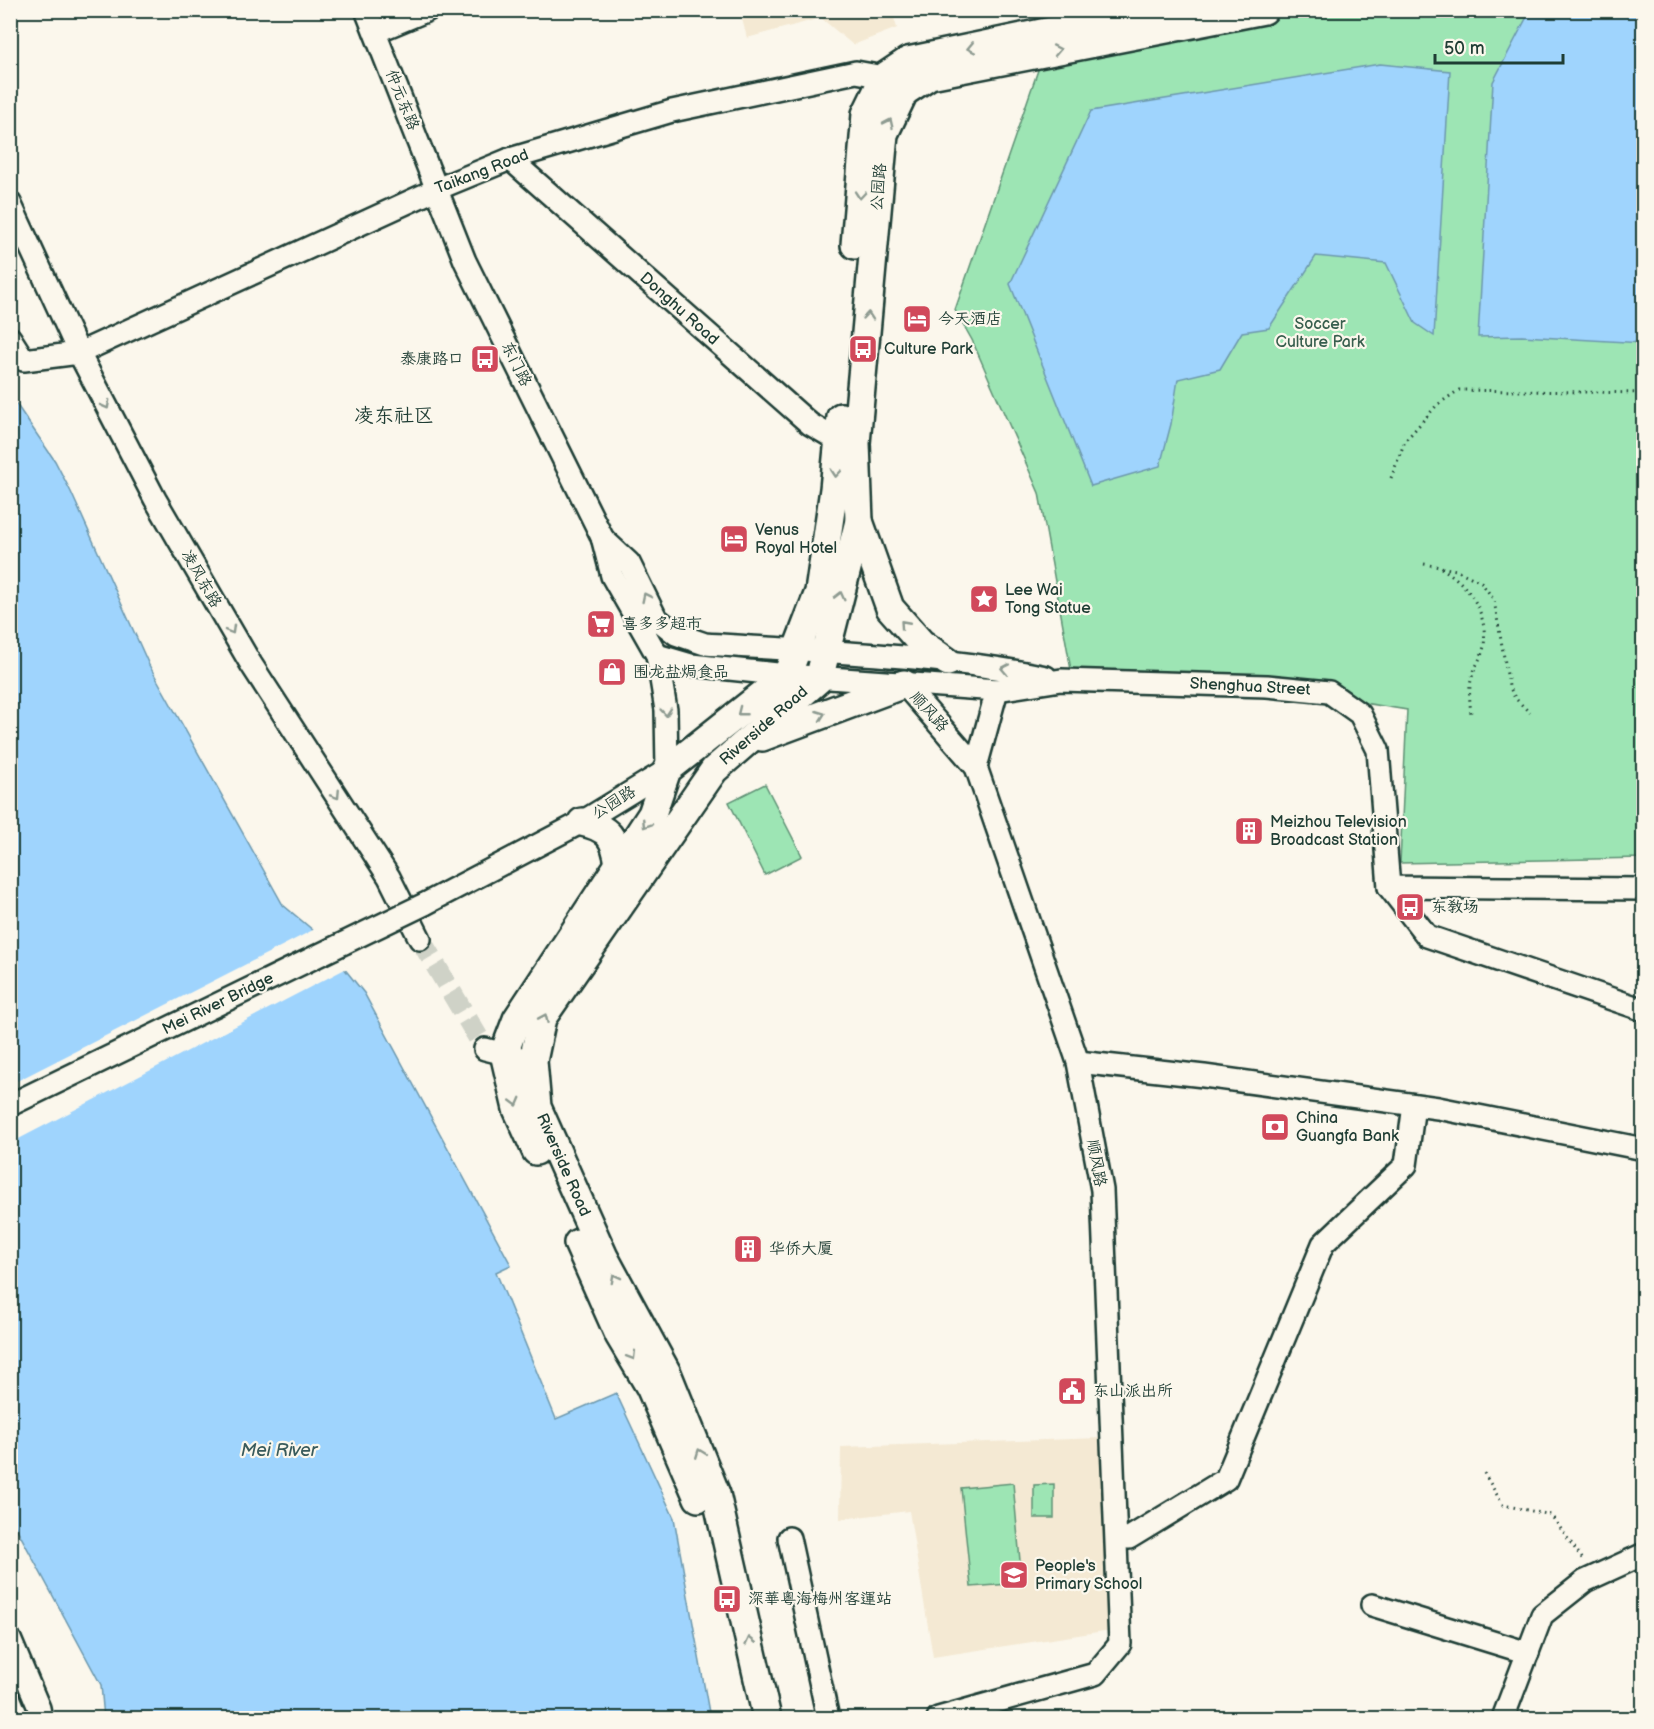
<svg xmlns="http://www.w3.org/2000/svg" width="1654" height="1729" font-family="'Balsamiq Sans','LXGW WenKai TC',sans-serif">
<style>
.built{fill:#f4e9d3}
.green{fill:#9de5b4;stroke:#5e9174;stroke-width:1.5}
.water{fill:#9fd4fd;stroke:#6c98ad;stroke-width:1.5}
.pier{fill:#fbf7ec}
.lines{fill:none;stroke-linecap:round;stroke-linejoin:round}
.minor-tunnel{stroke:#cfd2c7;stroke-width:21;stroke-dasharray:21 10;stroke-linecap:butt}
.minor-casing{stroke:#1f3d34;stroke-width:26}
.major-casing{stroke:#1f3d34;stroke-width:32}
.path{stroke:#1f3d34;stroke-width:3;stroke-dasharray:1.5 4.5;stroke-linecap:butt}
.minor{stroke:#fbf7ec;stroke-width:21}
.major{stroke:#fbf7ec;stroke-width:27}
.minor-bridge-casing{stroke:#1f3d34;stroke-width:26;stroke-linecap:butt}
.minor-bridge{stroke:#fbf7ec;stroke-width:21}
.oneway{stroke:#8d9a90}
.labels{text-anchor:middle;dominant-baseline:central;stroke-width:4.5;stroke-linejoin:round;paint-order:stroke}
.street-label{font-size:16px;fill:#1f3d34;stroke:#fbf7ec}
.poi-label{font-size:16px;fill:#1f3d34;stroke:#fbf7ec;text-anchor:start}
.park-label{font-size:16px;fill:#385f4e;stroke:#fbf7ec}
.water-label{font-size:18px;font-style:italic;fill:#395b5c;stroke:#fbf7ec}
.quarter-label{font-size:20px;fill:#1f3d34;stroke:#fbf7ec}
</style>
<rect width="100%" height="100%" fill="#fbf7ec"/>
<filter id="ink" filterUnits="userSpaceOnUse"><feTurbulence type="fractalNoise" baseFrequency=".0167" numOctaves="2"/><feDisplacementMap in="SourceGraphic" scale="12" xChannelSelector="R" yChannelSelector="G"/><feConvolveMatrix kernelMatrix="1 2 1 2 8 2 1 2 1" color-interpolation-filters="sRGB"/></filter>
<g filter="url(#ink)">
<g class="built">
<path d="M 740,11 L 892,11 L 897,28 L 853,45 L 821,18 L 747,38 Z"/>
<path d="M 1101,1438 L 1111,1630 L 933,1657 L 909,1511 L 840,1519 L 841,1447 Z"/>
</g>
<g class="green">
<path d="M 1230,11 L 1643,11 L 1643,858 L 1400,863 L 1407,710 L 1283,690 L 1073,681 L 1039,493 L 972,340 L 955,310 L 1046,47 Z"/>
<path d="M 765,784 L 802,856 L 765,875 L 729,802 Z"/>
<path d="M 1013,1483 L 1022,1583 L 971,1587 L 961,1488 Z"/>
<path d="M 1054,1484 L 1054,1518 L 1034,1518 L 1034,1485 Z"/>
</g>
<g class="water">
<path d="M 1530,11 L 1643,11 L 1643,343 L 1522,336 L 1478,337 L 1493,82 Z"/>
<path d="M 1380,64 L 1450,71 L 1434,336 L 1415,323 L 1386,263 L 1316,256 L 1269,328 L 1242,332 L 1220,369 L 1178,379 L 1171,424 L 1160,466 L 1091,486 L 1010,284 L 1091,111 Z"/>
<path d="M 10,395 L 55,461 L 71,492 L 149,665 L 283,905 L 314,931 L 364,993 L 511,1265 L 496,1272 L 556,1419 L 616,1393 L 674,1518 L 710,1718 L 104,1718 L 101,1685 L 11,1518 Z"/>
</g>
<path class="pier" d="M 315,929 L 347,968 L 11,1143 L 11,1084 Z"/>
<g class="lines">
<path class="minor-tunnel" d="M 420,939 L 485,1049"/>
<g class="minor-casing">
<g id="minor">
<path d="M 366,10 L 465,261 L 602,537 L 612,576 L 657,655 L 666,710 L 667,770 L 582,822 L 425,904"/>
<path d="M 375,32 L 428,10"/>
<path d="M 510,159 L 810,424 L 839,441 L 853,442"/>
<path d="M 10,203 L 79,353 L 155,499 L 251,664 L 389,877 L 420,939"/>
<path d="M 10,338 L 24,360 L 79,353 L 437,189 L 510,159 L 672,111 L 856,72 L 884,77 L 895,86"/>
<path d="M 602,538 L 629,563 L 656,618 L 676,634 L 705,644 C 818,652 934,654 1046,677"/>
<path d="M 657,655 L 691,665 L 787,675 L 997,690 L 1061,680 L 1267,686 L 1329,692 L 1360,714 L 1378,750 L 1389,887 L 1644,889"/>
<path d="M 904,684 L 976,767 L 1078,1062 L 1102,1190 L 1120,1644 L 1095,1674 L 938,1718"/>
<path d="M 976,767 L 997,690"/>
<path d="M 1389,887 L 1427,936 L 1644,1010"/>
<path d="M 485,1049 L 533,1061"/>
<path d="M 1078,1062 L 1204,1076 L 1438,1108 L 1644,1149"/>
<path d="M 10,1105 L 344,943"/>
<path d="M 789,1538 L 828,1718"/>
<path d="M 1129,1538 L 1226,1479 L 1323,1244 L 1406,1165 L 1414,1105"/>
<path d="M 1372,1605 L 1528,1653"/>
<path d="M 10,1639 L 39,1708 L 41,1718"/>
<path d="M 1503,1718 L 1542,1615 L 1585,1581 L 1644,1554"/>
</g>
</g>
<g class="major-casing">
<g id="major">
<path d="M 855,245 L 866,114 L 884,77 L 908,61 L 1152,10"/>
<path d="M 859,521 L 890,608 L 921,643 L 948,662"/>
<path d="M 762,737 L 904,684"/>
<path d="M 582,822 C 609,828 615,838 619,864"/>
<path d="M 536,1151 L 517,1109 L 504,1053 L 517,1019 L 652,814 L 667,770 L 787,675 L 819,592 L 834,489 L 841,417"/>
<path d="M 578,1243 L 619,1335 L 650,1387 L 698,1498"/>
<path d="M 767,1718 L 716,1494 L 667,1373 L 604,1257 L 537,1107 L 533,1061 L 542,1018 L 714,770 L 819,679 L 859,521 L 856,443 L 884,134 L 904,92 L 930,75 L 1264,10"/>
</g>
</g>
<g class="path">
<path d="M 1391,478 L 1405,441 L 1437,405 L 1459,390 L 1644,393"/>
<path d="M 1424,564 L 1456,570 L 1481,582 L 1494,600 L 1509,686 L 1515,698 L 1530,713"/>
<path d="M 1441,568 C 1469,584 1488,613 1484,646 C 1482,657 1475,666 1472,677 C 1468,689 1470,703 1471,715"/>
<path d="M 1484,1473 L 1503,1505 L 1551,1515 L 1584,1561"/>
</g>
<use href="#minor" class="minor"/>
<use href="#major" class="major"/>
<g class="minor-bridge-casing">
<path id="minor-bridge" d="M 344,943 L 425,904"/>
</g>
<use href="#minor-bridge" class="minor-bridge"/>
</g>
<defs><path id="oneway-chevron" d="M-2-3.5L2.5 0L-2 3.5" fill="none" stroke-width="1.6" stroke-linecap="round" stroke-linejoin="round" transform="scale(1.5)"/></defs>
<g class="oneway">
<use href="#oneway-chevron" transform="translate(971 48) rotate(168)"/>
<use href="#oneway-chevron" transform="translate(1057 50) rotate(-11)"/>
<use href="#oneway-chevron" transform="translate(889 123) rotate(-65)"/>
<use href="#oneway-chevron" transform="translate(860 195) rotate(95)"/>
<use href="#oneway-chevron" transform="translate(868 316) rotate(-85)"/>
<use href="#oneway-chevron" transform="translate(106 405) rotate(62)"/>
<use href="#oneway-chevron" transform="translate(836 473) rotate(95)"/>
<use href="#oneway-chevron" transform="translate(840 596) rotate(-76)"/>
<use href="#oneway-chevron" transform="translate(646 597) rotate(-116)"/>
<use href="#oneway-chevron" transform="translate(904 624) rotate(-132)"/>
<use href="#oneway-chevron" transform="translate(231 630) rotate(60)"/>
<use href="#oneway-chevron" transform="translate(1005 669) rotate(-169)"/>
<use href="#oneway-chevron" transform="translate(666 712) rotate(85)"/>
<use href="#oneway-chevron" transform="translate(741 712) rotate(142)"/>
<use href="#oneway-chevron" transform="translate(821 715) rotate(-20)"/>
<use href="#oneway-chevron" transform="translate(336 795) rotate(57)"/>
<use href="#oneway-chevron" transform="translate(646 824) rotate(123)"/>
<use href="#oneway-chevron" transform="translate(544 1018) rotate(-66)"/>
<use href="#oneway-chevron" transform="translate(516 1102) rotate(75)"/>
<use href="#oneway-chevron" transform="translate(615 1278) rotate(-118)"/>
<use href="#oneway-chevron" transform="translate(632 1356) rotate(59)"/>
<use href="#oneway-chevron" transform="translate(700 1453) rotate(-111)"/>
<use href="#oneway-chevron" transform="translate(750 1641) rotate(-103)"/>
</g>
</g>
<defs>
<g id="hotel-square" transform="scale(1.5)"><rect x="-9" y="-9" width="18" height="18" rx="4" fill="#d1495b" stroke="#fbf7ec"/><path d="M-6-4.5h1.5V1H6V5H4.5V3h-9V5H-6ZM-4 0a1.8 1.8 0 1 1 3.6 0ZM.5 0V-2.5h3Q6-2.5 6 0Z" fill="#fff"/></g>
<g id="bus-square" transform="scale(1.5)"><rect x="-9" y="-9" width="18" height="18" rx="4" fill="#d1495b" stroke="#fbf7ec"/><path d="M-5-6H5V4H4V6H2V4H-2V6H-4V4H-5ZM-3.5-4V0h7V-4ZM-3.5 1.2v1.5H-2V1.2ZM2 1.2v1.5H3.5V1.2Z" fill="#fff"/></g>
<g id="sight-square" transform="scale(1.5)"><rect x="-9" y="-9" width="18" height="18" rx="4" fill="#d1495b" stroke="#fbf7ec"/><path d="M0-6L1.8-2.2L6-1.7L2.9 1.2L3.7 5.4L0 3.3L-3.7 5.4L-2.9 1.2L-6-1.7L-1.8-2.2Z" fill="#fff"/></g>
<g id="supermarket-square" transform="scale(1.5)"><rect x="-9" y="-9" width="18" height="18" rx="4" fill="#d1495b" stroke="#fbf7ec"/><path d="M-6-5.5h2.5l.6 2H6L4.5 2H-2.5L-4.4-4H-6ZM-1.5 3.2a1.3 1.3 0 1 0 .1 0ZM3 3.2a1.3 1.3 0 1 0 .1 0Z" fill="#fff"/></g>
<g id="shop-square" transform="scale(1.5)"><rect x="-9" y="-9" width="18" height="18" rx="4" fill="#d1495b" stroke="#fbf7ec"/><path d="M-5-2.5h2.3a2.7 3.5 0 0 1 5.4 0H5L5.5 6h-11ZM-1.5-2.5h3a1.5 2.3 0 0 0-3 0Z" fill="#fff"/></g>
<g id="building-square" transform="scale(1.5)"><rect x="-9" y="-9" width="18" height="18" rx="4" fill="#d1495b" stroke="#fbf7ec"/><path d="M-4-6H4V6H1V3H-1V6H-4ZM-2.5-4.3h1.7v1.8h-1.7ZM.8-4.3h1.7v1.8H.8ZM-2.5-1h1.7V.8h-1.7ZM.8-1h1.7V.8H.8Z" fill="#fff"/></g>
<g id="bank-square" transform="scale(1.5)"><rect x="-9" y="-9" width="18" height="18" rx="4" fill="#d1495b" stroke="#fbf7ec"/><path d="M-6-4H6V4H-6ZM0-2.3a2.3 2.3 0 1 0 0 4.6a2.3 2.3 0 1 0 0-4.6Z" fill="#fff"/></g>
<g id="civic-square" transform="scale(1.5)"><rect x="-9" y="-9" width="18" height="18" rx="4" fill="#d1495b" stroke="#fbf7ec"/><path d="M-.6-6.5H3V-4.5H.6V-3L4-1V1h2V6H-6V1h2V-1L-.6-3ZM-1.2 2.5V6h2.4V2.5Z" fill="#fff"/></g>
<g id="school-square" transform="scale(1.5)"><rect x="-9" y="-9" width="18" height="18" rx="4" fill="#d1495b" stroke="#fbf7ec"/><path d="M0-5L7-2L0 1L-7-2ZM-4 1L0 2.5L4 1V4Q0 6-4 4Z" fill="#fff"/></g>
</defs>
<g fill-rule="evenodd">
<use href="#hotel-square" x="917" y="319"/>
<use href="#bus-square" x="863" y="349"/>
<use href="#bus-square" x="485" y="359"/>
<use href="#hotel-square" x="734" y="539"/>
<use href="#sight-square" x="984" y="599"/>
<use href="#supermarket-square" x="601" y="624"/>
<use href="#shop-square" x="612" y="672"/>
<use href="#building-square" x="1249" y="831"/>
<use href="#bus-square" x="1410" y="907"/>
<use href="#bank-square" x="1275" y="1127"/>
<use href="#building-square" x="748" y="1249"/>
<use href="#civic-square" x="1072" y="1391"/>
<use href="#school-square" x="1014" y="1575"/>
<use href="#bus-square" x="727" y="1599"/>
</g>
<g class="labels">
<g class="street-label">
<text transform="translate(402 100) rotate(68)">仲元东路</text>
<text transform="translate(482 172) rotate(-21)">Taikang Road</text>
<text transform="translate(879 187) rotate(-85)">公园路</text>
<text transform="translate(679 309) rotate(42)">Donghu Road</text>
<text transform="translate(516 364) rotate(64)">东门路</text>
<text transform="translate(201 579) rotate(60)">凌风东路</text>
<text transform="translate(1250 687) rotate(3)">Shenghua Street</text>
<text transform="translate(929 712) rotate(48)">顺风路</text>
<text transform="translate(764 726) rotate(-41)">Riverside Road</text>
<text transform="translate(614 803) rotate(-32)">公园路</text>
<text transform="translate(218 1004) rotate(-26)">Mei River Bridge</text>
<text transform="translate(1096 1163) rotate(80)">顺风路</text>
<text transform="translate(563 1165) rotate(66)">Riverside Road</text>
</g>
<g class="poi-label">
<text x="938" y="319">今天酒店</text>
<text x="884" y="349">Culture Park</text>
<text x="464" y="359" text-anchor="end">泰康路口</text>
<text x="755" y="530">Venus<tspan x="755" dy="18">Royal Hotel</tspan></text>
<text x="1005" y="590">Lee Wai<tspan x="1005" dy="18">Tong Statue</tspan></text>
<text x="622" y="624">喜多多超市</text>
<text x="633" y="672">围龙盐焗食品</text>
<text x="1270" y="822">Meizhou Television<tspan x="1270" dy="18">Broadcast Station</tspan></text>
<text x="1431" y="907">东教场</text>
<text x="1296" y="1118">China<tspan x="1296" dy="18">Guangfa Bank</tspan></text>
<text x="769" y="1249">华侨大厦</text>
<text x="1093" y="1391">东山派出所</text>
<text x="1035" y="1566">People's<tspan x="1035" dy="18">Primary School</tspan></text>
<text x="748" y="1599">深華粵海梅州客運站</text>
</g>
<g class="park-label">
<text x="1320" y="324">Soccer<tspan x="1320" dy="18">Culture Park</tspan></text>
</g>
<g class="water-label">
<text x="279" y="1450">Mei River</text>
</g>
<g class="quarter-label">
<text x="394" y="416">凌东社区</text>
</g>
</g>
<rect width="1654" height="1729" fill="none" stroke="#fbf7ec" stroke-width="36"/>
<rect x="18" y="18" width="1618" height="1693" fill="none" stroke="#1f3d34" stroke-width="2" filter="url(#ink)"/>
<path d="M1435 54v9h128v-9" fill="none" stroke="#1f3d34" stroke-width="3"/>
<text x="1444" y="54" font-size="18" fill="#1f3d34" stroke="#fbf7ec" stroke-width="4.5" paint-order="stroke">50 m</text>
</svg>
